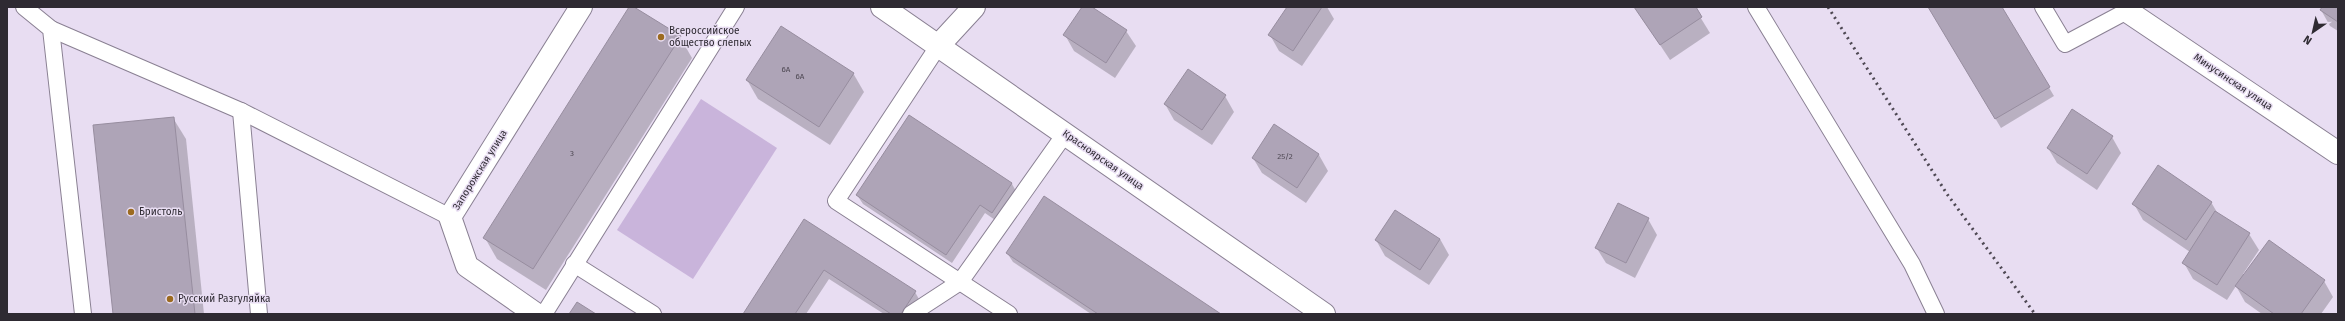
<svg xmlns="http://www.w3.org/2000/svg" width="2345" height="321" font-family="'Fira Sans',sans-serif">
<style>
.green{fill:#c9b4db}
.shadow{fill:#0003}
.building{fill:#aea4b7;stroke:#978d9f}
.lines{fill:none;stroke-linecap:round;stroke-linejoin:round}
.lane-casing{stroke:#8a8093;stroke-width:18}
.street-casing{stroke:#8a8093;stroke-width:24}
.secondary-casing{stroke:#8a8093;stroke-width:24}
.lane{stroke:#fff;stroke-width:16}
.street{stroke:#fff;stroke-width:22}
.secondary{stroke:#fff;stroke-width:22}
.rail{stroke:#4e4853;stroke-width:3;stroke-dasharray:2 4;stroke-linecap:butt}
.poi-dot{fill:#9c6b1f;stroke:#e8ddf2;stroke-width:1.5}
.labels{text-anchor:middle;dominant-baseline:central;stroke-width:3;stroke-linejoin:round;paint-order:stroke}
.number-label{font-size:8px;fill:#4e4853}
.poi-label{font-size:10px;fill:#2e2a32;stroke:#e8ddf2;text-anchor:start}
.street-label{font-size:10px;fill:#2e2a32;stroke:#e8ddf2}
</style>
<rect width="100%" height="100%" fill="#e8ddf2"/>
<path class="green" d="M 701,99 L 777,148 L 693,279 L 617,230 Z"/>
<g class="shadow">
<path d="M 630,7 L 680,37 L 692,58 L 546,290 L 497,259 L 485,238 Z"/>
<path d="M 1083,7 L 1090,7 L 1126,31 L 1136,46 L 1115,78 L 1074,51 L 1065,35 Z"/>
<path d="M 1288,7 L 1327,7 L 1334,19 L 1302,66 L 1279,51 L 1270,35 Z"/>
<path d="M 1635,7 L 1694,7 L 1710,33 L 1670,60 Z"/>
<path d="M 1929,7 L 2001,7 L 2054,96 L 2001,128 Z"/>
<path d="M 2323,7 L 2338,7 L 2338,31 L 2330,26 L 2321,10 Z"/>
<path d="M 853,73 L 864,92 L 830,145 L 758,99 L 747,80 Z"/>
<path d="M 1225,96 L 1234,112 L 1212,145 L 1174,120 L 1165,104 Z"/>
<path d="M 910,116 L 1012,184 L 1017,193 L 998,222 L 985,213 L 952,263 L 863,204 L 857,195 Z"/>
<path d="M 173,118 L 186,139 L 204,314 L 114,314 Z"/>
<path d="M 1275,125 L 1319,155 L 1328,171 L 1306,203 L 1262,173 L 1253,158 Z"/>
<path d="M 2112,137 L 2121,153 L 2097,190 L 2057,163 L 2048,148 Z"/>
<path d="M 2211,202 L 2218,214 L 2249,234 L 2259,250 L 2243,274 L 2245,275 L 2269,241 L 2324,281 L 2333,297 L 2321,314 L 2262,314 L 2245,302 L 2236,286 L 2227,300 L 2193,279 L 2184,263 L 2190,252 L 2143,220 L 2134,204 Z"/>
<path d="M 1648,219 L 1657,235 L 1635,278 L 1606,263 L 1596,247 Z"/>
<path d="M 805,221 L 915,292 L 920,301 L 912,314 L 884,314 L 829,279 L 806,314 L 744,314 Z"/>
<path d="M 1440,239 L 1449,255 L 1429,285 L 1385,256 L 1376,240 Z"/>
<path d="M 1007,253 L 1219,314 L 1091,314 L 1013,262 Z"/>
</g>
<g class="building">
<path d="M 629,7 L 634,7 L 681,36 L 533,269 L 483,238 Z"/>
<path d="M 1082,7 L 1092,7 L 1127,30 L 1106,63 L 1063,35 Z"/>
<path d="M 1287,7 L 1322,7 L 1293,51 L 1268,35 Z"/>
<path d="M 1634,7 L 1696,7 L 1702,17 L 1660,45 Z"/>
<path d="M 1928,7 L 2002,7 L 2050,87 L 1995,119 Z"/>
<path d="M 2322,7 L 2338,7 L 2338,22 L 2320,10 Z"/>
<path d="M 781,26 L 854,73 L 819,127 L 746,80 Z"/>
<path d="M 1188,69 L 1226,95 L 1202,130 L 1164,104 Z"/>
<path d="M 2072,109 L 2113,136 L 2087,174 L 2047,148 Z"/>
<path d="M 909,115 L 1012,183 L 992,213 L 980,205 L 946,255 L 856,195 Z"/>
<path d="M 174,117 L 195,314 L 113,314 L 93,125 Z"/>
<path d="M 1274,124 L 1319,154 L 1297,188 L 1252,158 Z"/>
<path d="M 2158,165 L 2212,202 L 2186,240 L 2132,204 Z"/>
<path d="M 1044,196 L 1221,314 L 1098,314 L 1006,253 Z"/>
<path d="M 1618,203 L 1649,218 L 1626,263 L 1595,248 Z"/>
<path d="M 1395,210 L 1440,239 L 1420,270 L 1375,240 Z"/>
<path d="M 2215,211 L 2250,233 L 2217,285 L 2182,263 Z"/>
<path d="M 804,219 L 916,291 L 901,314 L 891,314 L 824,270 L 795,314 L 743,314 Z"/>
<path d="M 2269,240 L 2325,280 L 2301,314 L 2274,314 L 2235,286 Z"/>
<path d="M 577,302 L 596,314 L 569,314 Z"/>
</g>
<g class="lines">
<g class="lane-casing">
<g id="lane">
<path d="M 24,7 L 51,29 L 83,314"/>
<path d="M 1756,7 L 1912,264 L 1936,314"/>
<path d="M 2043,7 L 2065,44 L 2127,11 L 2125,7"/>
<path d="M 51,29 L 241,111 L 450,217"/>
<path d="M 939,45 L 836,201 L 1009,314"/>
<path d="M 241,111 L 259,314"/>
<path d="M 574,264 L 653,314"/>
<path d="M 544,314 L 736,7"/>
<path d="M 911,314 L 960,282 L 1065,134"/>
</g>
</g>
<g class="street-casing">
<g id="street">
<path d="M 882,7 L 1324,314"/>
<path d="M 939,45 L 974,7"/>
<path d="M 536,314 L 467,266 L 450,217 L 581,7"/>
</g>
</g>
<g class="secondary-casing">
<path id="secondary" d="M 2127,11 L 2338,153"/>
</g>
<use href="#lane" class="lane"/>
<use href="#street" class="street"/>
<use href="#secondary" class="secondary"/>
<path class="rail" d="M 1828,7 L 1947,194 L 2035,314"/>
</g>
<g class="poi-dot">
<circle cx="661" cy="37" r="4"/>
<circle cx="131" cy="212" r="4"/>
<circle cx="170" cy="299" r="4"/>
</g>
<g class="labels">
<g class="number-label">
<text x="786" y="69">6А</text>
<text x="800" y="76">6А</text>
<text x="572" y="153">3</text>
<text x="1285" y="156">25/2</text>
</g>
<g class="poi-label">
<text x="669" y="31">Всероссийское<tspan x="669" dy="12">общество слепых</tspan></text>
<text x="139" y="212">Бристоль</text>
<text x="178" y="299">Русский Разгуляйка</text>
</g>
<g class="street-label">
<text transform="translate(2233 82) rotate(34)">Минусинская улица</text>
<text transform="translate(1103 160) rotate(35)">Красноярская улица</text>
<text transform="translate(480 170) rotate(-58)">Запорожская улица</text>
</g>
</g>
<rect width="2345" height="321" fill="none" stroke="#2e2a32" stroke-width="16"/>
<g transform="translate(2313 32) rotate(214)" stroke="#e8ddf2" stroke-width="3" paint-order="stroke">
<path d="M0-3L7 15L0 10L-7 15Z" fill="#2e2a32"/>
<text y="-6" font-size="11" font-weight="bold" text-anchor="middle" fill="#2e2a32">N</text>
</g>
</svg>
